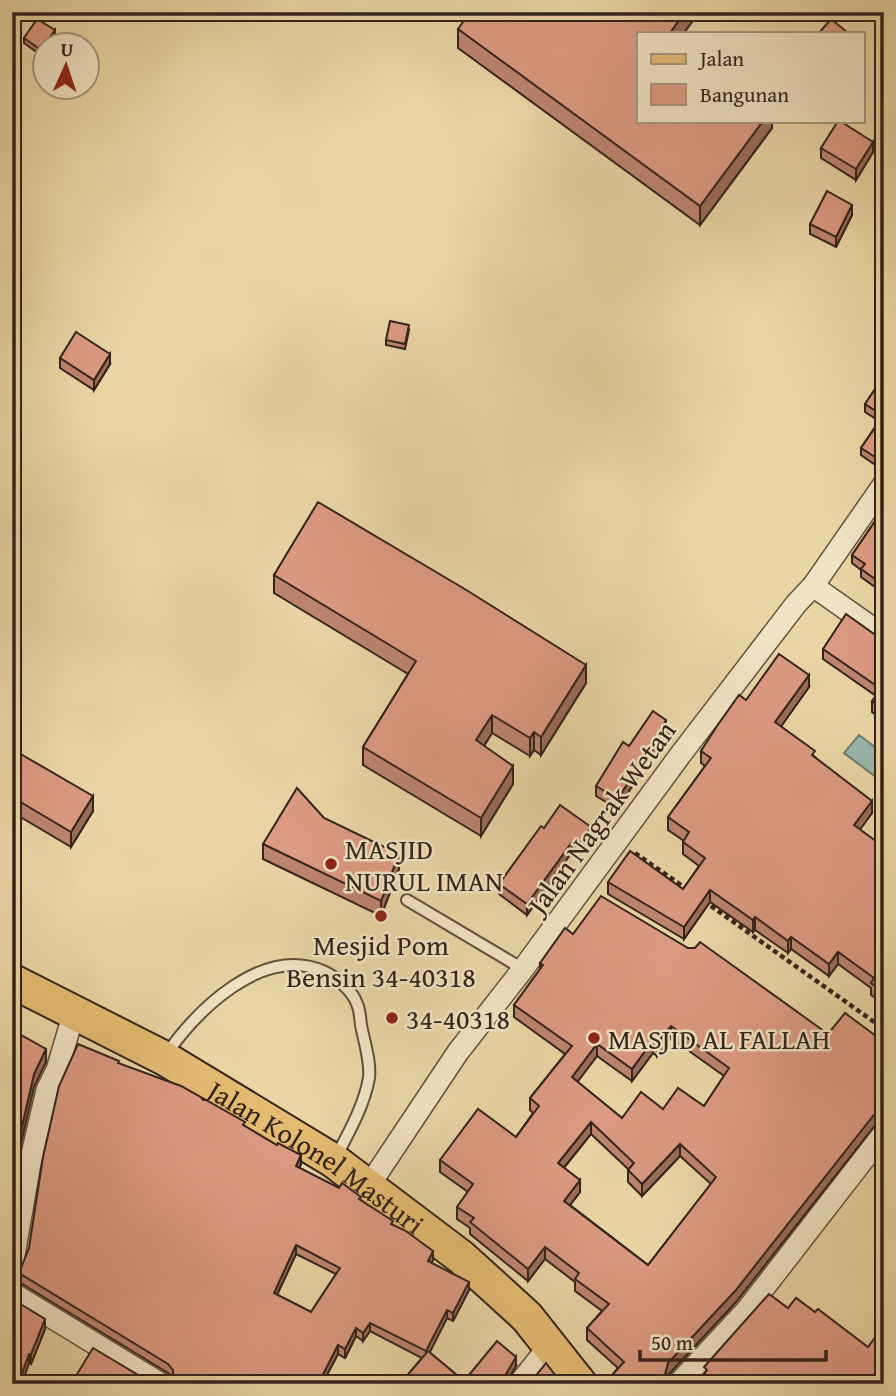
<svg xmlns="http://www.w3.org/2000/svg" width="896" height="1396" font-family="'Gentium Book Plus',serif">
<style>
.water{fill:#9ab7af;stroke:#717c74;stroke-width:2}
.lines{fill:none;stroke-linecap:round;stroke-linejoin:round}
.lane-casing{stroke:#61503e;stroke-width:14}
.street-casing{stroke:#61503e;stroke-width:24}
.primary-casing{stroke:#33231c;stroke-width:37}
.path{stroke:#33231c;stroke-width:4.5;stroke-dasharray:5 3.5;stroke-linecap:butt}
.lane{stroke:#f1e4c4;stroke-width:10}
.street{stroke:#f1e4c4;stroke-width:21}
.primary{stroke:#e5bb72;stroke-width:33}
.wall{fill:#be8470;stroke:#33231c;stroke-width:2;fill-rule:evenodd}
.shaded-wall{fill:#9b6c5b;stroke:#33231c;stroke-width:2}
.building{fill:#dd9a82;stroke:#33231c;stroke-width:2;fill-rule:evenodd}
.poi-dot{fill:#8f2418;stroke:#f1e4c4;stroke-width:2.5}
.labels{text-anchor:middle;dominant-baseline:central;stroke-width:5;stroke-linejoin:round;paint-order:stroke}
.street-label{font-size:28px;fill:#33231c;stroke:#f1e4c4}
.poi-label{font-size:28px;fill:#33231c;stroke:#f1e4c4;text-anchor:start}
</style>
<rect width="100%" height="100%" fill="#ead6a5"/>
<filter id="stains"><feTurbulence type="fractalNoise" baseFrequency=".00286" numOctaves="4"/><feColorMatrix values="0 0 0 0 .2 0 0 0 0 .09 0 0 0 0 .02 0 0 0 .5 -.17"/></filter>
<radialGradient id="worn" r=".72"><stop offset=".6" stop-color="#630" stop-opacity="0"/><stop offset="1" stop-color="#630" stop-opacity=".3"/></radialGradient>
<path class="water" d="M 859,735 L 884,754 L 884,776 L 881,781 L 844,753 Z"/>
<g class="lines">
<g class="lane-casing">
<g id="lane">
<path d="M 407,900 L 523,969"/>
<path d="M 165,1056 C 197,1010 262,945 323,971 C 335,976 353,991 357,1004 C 360,1010 360,1018 361,1025 C 364,1041 371,1062 369,1078 C 364,1106 349,1132 336,1157"/>
</g>
</g>
<g class="street-casing">
<g id="street">
<path d="M 813,586 L 884,636"/>
<path d="M 368,1187 L 458,1052 L 523,969 L 681,754 L 796,604 L 813,586 L 884,484"/>
<path d="M 12,1267 L 30,1163 L 47,1090 L 57,1070 L 74,1013"/>
<path d="M 12,1293 L 161,1384"/>
<path d="M 519,1384 L 550,1345"/>
<path d="M 678,1384 L 746,1311 L 884,1133"/>
</g>
</g>
<g class="primary-casing">
<g id="primary">
<path id="s1" d="M 12,981 L 164,1058 L 334,1161 L 461,1257 L 492,1285 L 527,1317 L 580,1384"/>
</g>
</g>
<g class="path">
<path d="M 635,853 L 688,890"/>
<path d="M 704,901 L 884,1029"/>
</g>
<use href="#lane" class="lane"/>
<use href="#street" class="street"/>
<use href="#primary" class="primary"/>
</g>
<g class="wall">
<path d="M 692,12 L 692,22 L 639,33 L 772,121 L 772,128 L 700,225 L 458,48 L 458,29 Z"/>
<path d="M 55,36 L 41,55 L 24,43 L 24,38 Z"/>
<path d="M 821,148 L 873,152 L 856,180 L 821,158 Z"/>
<path d="M 852,215 L 836,247 L 810,234 L 810,224 Z"/>
<path d="M 409,330 L 405,349 L 386,345 L 386,340 Z"/>
<path d="M 60,358 L 110,364 L 94,390 L 60,368 Z"/>
<path d="M 884,376 L 884,471 L 861,455 L 861,448 L 879,421 L 865,412 L 865,404 Z"/>
<path d="M 884,508 L 884,589 L 882,592 L 861,577 L 861,570 L 852,563 L 852,555 Z"/>
<path d="M 274,575 L 586,683 L 541,755 L 534,750 L 530,756 L 492,733 L 484,746 L 513,784 L 481,836 L 363,765 L 363,747 L 408,674 L 274,593 Z"/>
<path d="M 877,636 L 884,638 L 884,721 L 872,712 L 872,701 L 876,696 L 823,659 L 823,649 Z"/>
<path d="M 809,687 L 780,727 L 815,757 L 872,813 L 859,830 L 884,847 L 884,1004 L 871,995 L 871,988 L 838,964 L 829,976 L 791,949 L 788,953 L 755,930 L 753,932 L 710,902 L 684,939 L 608,894 L 608,882 L 683,889 L 699,866 L 683,854 L 683,842 L 684,841 L 668,830 L 668,817 L 705,766 L 701,763 L 701,751 L 746,700 Z"/>
<path d="M 666,726 L 669,738 L 650,764 L 647,762 L 618,809 L 596,796 L 596,786 L 629,746 Z"/>
<path d="M 12,749 L 93,811 L 71,847 L 12,812 Z"/>
<path d="M 544,828 L 591,838 L 578,857 L 572,852 L 527,915 L 499,894 L 499,884 Z"/>
<path d="M 263,844 L 399,869 L 381,916 L 263,859 Z"/>
<path d="M 573,934 L 828,1034 L 736,1302 L 668,1375 L 668,1378 L 673,1384 L 613,1384 L 613,1374 L 618,1368 L 587,1340 L 587,1328 L 602,1311 L 575,1291 L 575,1282 L 545,1259 L 528,1281 L 470,1234 L 470,1228 L 457,1219 L 457,1207 L 468,1192 L 440,1172 L 440,1160 L 516,1137 L 533,1113 L 530,1110 L 530,1098 L 565,1054 L 514,1017 L 514,1005 L 540,969 L 540,963 ZM 671,1038 L 724,1076 L 704,1106 L 663,1109 L 622,1118 L 577,1082 L 597,1056 L 632,1081 L 653,1053 L 657,1056 ZM 591,1134 L 628,1169 L 628,1182 L 642,1196 L 680,1156 L 711,1184 L 648,1265 L 570,1205 L 580,1192 L 564,1168 Z"/>
<path d="M 119,1064 L 245,1126 L 301,1164 L 299,1168 L 361,1200 L 393,1225 L 433,1260 L 431,1263 L 469,1290 L 453,1321 L 447,1318 L 429,1352 L 464,1381 L 516,1366 L 508,1379 L 400,1384 L 422,1358 L 370,1331 L 363,1341 L 356,1336 L 345,1358 L 338,1354 L 322,1384 L 173,1384 L 173,1378 L 168,1373 L 19,1282 L 19,1273 ZM 296,1254 L 336,1274 L 311,1312 L 277,1295 Z"/>
<path d="M 12,1299 L 45,1329 L 31,1364 L 29,1363 Z"/>
</g>
<g class="shaded-wall">
<path d="M 685,12 L 692,12 L 692,22 L 684,33 L 670,33 Z"/>
<path d="M 55,30 L 55,36 L 48,46 L 46,46 L 46,49 L 41,55 L 41,50 Z"/>
<path d="M 763,121 L 772,121 L 772,128 L 700,225 L 700,206 Z"/>
<path d="M 873,142 L 873,152 L 856,180 L 856,169 Z"/>
<path d="M 852,205 L 852,215 L 836,247 L 836,237 Z"/>
<path d="M 110,354 L 110,364 L 94,390 L 94,380 Z"/>
<path d="M 586,665 L 586,683 L 541,755 L 541,737 Z"/>
<path d="M 809,675 L 809,687 L 775,735 L 775,722 Z"/>
<path d="M 492,715 L 492,733 L 476,758 L 476,740 Z"/>
<path d="M 666,720 L 666,730 L 669,728 L 669,738 L 650,764 L 650,754 Z"/>
<path d="M 534,732 L 534,750 L 530,756 L 530,738 Z"/>
<path d="M 647,752 L 647,762 L 618,809 L 618,799 Z"/>
<path d="M 513,766 L 513,784 L 481,836 L 481,818 Z"/>
<path d="M 93,796 L 93,811 L 71,847 L 71,832 Z"/>
<path d="M 872,801 L 872,813 L 854,838 L 854,825 Z"/>
<path d="M 591,827 L 591,838 L 578,857 L 578,846 Z"/>
<path d="M 572,842 L 572,852 L 527,915 L 527,904 Z"/>
<path d="M 399,854 L 399,869 L 381,916 L 381,901 Z"/>
<path d="M 710,890 L 710,902 L 684,939 L 684,927 Z"/>
<path d="M 755,917 L 755,930 L 753,932 L 753,920 Z"/>
<path d="M 791,937 L 791,949 L 788,953 L 788,941 Z"/>
<path d="M 838,952 L 838,964 L 829,976 L 829,964 Z"/>
<path d="M 671,1026 L 671,1038 L 657,1056 L 657,1043 Z"/>
<path d="M 653,1040 L 653,1053 L 632,1081 L 632,1069 Z"/>
<path d="M 597,1044 L 597,1056 L 572,1089 L 572,1077 Z"/>
<path d="M 46,1049 L 46,1062 L 34,1087 L 17,1161 L 12,1189 L 12,1176 L 17,1148 L 34,1074 Z"/>
<path d="M 884,1102 L 884,1114 L 736,1302 L 668,1375 L 666,1384 L 665,1375 L 668,1363 Z"/>
<path d="M 591,1122 L 591,1134 L 558,1175 L 558,1163 Z"/>
<path d="M 680,1144 L 680,1156 L 642,1196 L 642,1184 Z"/>
<path d="M 301,1155 L 301,1164 L 296,1174 L 296,1166 Z"/>
<path d="M 580,1180 L 580,1192 L 564,1213 L 564,1201 Z"/>
<path d="M 296,1245 L 296,1254 L 274,1301 L 274,1293 Z"/>
<path d="M 545,1247 L 545,1259 L 528,1281 L 528,1269 Z"/>
<path d="M 433,1251 L 433,1260 L 428,1269 L 428,1261 Z"/>
<path d="M 469,1282 L 469,1290 L 453,1321 L 453,1313 Z"/>
<path d="M 447,1310 L 447,1318 L 426,1360 L 426,1351 Z"/>
<path d="M 45,1319 L 45,1329 L 31,1364 L 31,1354 Z"/>
<path d="M 370,1323 L 370,1331 L 363,1341 L 363,1333 Z"/>
<path d="M 356,1328 L 356,1336 L 345,1358 L 345,1349 Z"/>
<path d="M 338,1345 L 338,1354 L 322,1384 L 318,1384 Z"/>
<path d="M 29,1354 L 29,1363 L 22,1384 L 18,1384 Z"/>
<path d="M 516,1357 L 516,1366 L 506,1383 L 506,1374 Z"/>
<path d="M 884,1361 L 884,1370 L 873,1384 L 867,1384 Z"/>
</g>
<g class="building">
<path d="M 470,12 L 685,12 L 670,33 L 639,33 L 639,121 L 763,121 L 700,206 L 458,29 Z"/>
<path d="M 37,19 L 55,30 L 41,50 L 24,38 Z"/>
<path d="M 831,19 L 848,33 L 819,33 Z"/>
<path d="M 838,121 L 840,121 L 873,142 L 856,169 L 821,148 Z"/>
<path d="M 827,191 L 852,205 L 836,237 L 810,224 Z"/>
<path d="M 390,321 L 409,325 L 405,344 L 386,340 Z"/>
<path d="M 76,332 L 110,354 L 94,380 L 60,358 Z"/>
<path d="M 884,376 L 884,463 L 861,448 L 883,416 L 865,404 Z"/>
<path d="M 318,502 L 468,591 L 586,665 L 541,737 L 534,732 L 530,738 L 492,715 L 476,740 L 513,766 L 481,818 L 363,747 L 416,661 L 274,575 Z"/>
<path d="M 884,508 L 884,581 L 882,584 L 861,569 L 865,564 L 852,555 Z"/>
<path d="M 846,614 L 877,636 L 884,638 L 884,710 L 872,701 L 881,689 L 823,649 Z"/>
<path d="M 779,654 L 809,675 L 775,722 L 815,751 L 812,755 L 872,801 L 854,825 L 884,847 L 884,992 L 871,983 L 874,978 L 838,952 L 829,964 L 791,937 L 788,941 L 755,917 L 753,920 L 710,890 L 684,927 L 608,882 L 630,851 L 683,889 L 705,858 L 683,842 L 689,832 L 668,817 L 711,758 L 701,751 L 717,726 L 739,695 L 746,700 Z"/>
<path d="M 653,711 L 666,720 L 664,724 L 669,728 L 650,754 L 647,752 L 618,799 L 596,786 L 623,742 L 629,746 Z"/>
<path d="M 12,749 L 93,796 L 71,832 L 12,797 Z"/>
<path d="M 297,788 L 324,818 L 399,854 L 381,901 L 263,844 Z"/>
<path d="M 560,805 L 591,827 L 578,846 L 572,842 L 527,904 L 499,884 L 541,826 L 544,828 Z"/>
<path d="M 601,896 L 688,948 L 695,948 L 700,942 L 828,1034 L 845,1013 L 884,1042 L 884,1102 L 736,1290 L 668,1363 L 665,1375 L 673,1384 L 623,1384 L 613,1374 L 624,1362 L 587,1328 L 609,1304 L 575,1279 L 579,1273 L 545,1247 L 528,1269 L 470,1222 L 474,1218 L 457,1207 L 473,1184 L 440,1160 L 478,1109 L 516,1137 L 539,1106 L 530,1098 L 572,1046 L 514,1005 L 543,965 L 540,963 L 565,928 L 573,934 ZM 671,1026 L 729,1068 L 704,1106 L 678,1088 L 663,1109 L 641,1092 L 622,1118 L 572,1077 L 597,1044 L 632,1069 L 653,1040 L 657,1043 ZM 591,1122 L 634,1163 L 628,1170 L 642,1184 L 680,1144 L 716,1177 L 648,1265 L 564,1201 L 580,1180 L 558,1163 Z"/>
<path d="M 12,1030 L 46,1049 L 34,1074 L 17,1148 L 12,1176 Z"/>
<path d="M 78,1044 L 119,1061 L 118,1063 L 181,1086 L 245,1122 L 243,1125 L 277,1145 L 278,1143 L 301,1155 L 296,1166 L 339,1188 L 342,1183 L 361,1197 L 359,1199 L 393,1221 L 391,1224 L 406,1231 L 433,1251 L 428,1261 L 469,1282 L 453,1313 L 447,1310 L 426,1351 L 370,1323 L 363,1333 L 356,1328 L 345,1349 L 338,1345 L 318,1384 L 182,1384 L 173,1379 L 173,1370 L 168,1364 L 19,1273 L 29,1248 L 43,1157 L 59,1086 ZM 296,1245 L 340,1268 L 311,1312 L 274,1293 Z"/>
<path d="M 769,1294 L 788,1308 L 796,1298 L 815,1312 L 818,1309 L 868,1347 L 884,1325 L 884,1361 L 867,1384 L 697,1384 L 707,1370 L 704,1367 Z"/>
<path d="M 12,1299 L 45,1319 L 31,1354 L 29,1354 L 18,1384 L 12,1384 Z"/>
<path d="M 497,1341 L 516,1357 L 506,1374 L 510,1384 L 400,1384 L 428,1351 L 464,1381 Z"/>
<path d="M 93,1348 L 143,1378 L 140,1384 L 71,1384 Z"/>
<path d="M 546,1363 L 562,1384 L 529,1384 Z"/>
</g>
<g class="poi-dot">
<circle cx="331" cy="864" r="7"/>
<circle cx="381" cy="916" r="7"/>
<circle cx="392" cy="1018" r="7"/>
<circle cx="594" cy="1038" r="7"/>
</g>
<g class="labels">
<g class="street-label">
<text transform="translate(601 817) rotate(-54)">Jalan Nagrak Wetan</text>
<text stroke="none"><textPath href="#s1" startOffset="352">Jalan Kolonel Masturi</textPath></text>
</g>
<g class="poi-label">
<text x="345" y="848">MASJID<tspan x="345" dy="32">NURUL IMAN</tspan></text>
<text x="381" y="944" text-anchor="middle">Mesjid Pom<tspan x="381" dy="32">Bensin 34-40318</tspan></text>
<text x="406" y="1018">34-40318</text>
<text x="608" y="1038">MASJID AL FALLAH</text>
</g>
</g>
<rect width="896" height="1396" fill="none" stroke="#ead6a5" stroke-width="42"/>
<rect x="14" y="14" width="868" height="1368" fill="none" stroke="#33231c" stroke-width="3.5"/>
<rect x="21" y="21" width="854" height="1354" fill="none" stroke="#33231c" stroke-width="2"/>
<rect x="637" y="32" width="228" height="91" fill="#f1e4c4" stroke="#a59781" stroke-width="2"/>
<rect x="651" y="54" width="35" height="10" fill="#e5bb72" stroke="#a59781" stroke-width="2"/>
<text x="700" y="66" font-size="21" fill="#33231c">Jalan</text>
<rect x="651" y="84" width="35" height="21" fill="#dd9a82" stroke="#a59781" stroke-width="2"/>
<text x="700" y="102" font-size="21" fill="#33231c">Bangunan</text>
<g transform="translate(66 66) rotate(3)"><circle r="33" fill="#f1e4c4" stroke="#a59781" stroke-width="2"/>
<path d="M0-5L12 26L0 18L-12 26Z" fill="#8f2418"/>
<text y="-10" font-size="19" font-weight="bold" text-anchor="middle" fill="#33231c">U</text>
</g>
<path d="M640 1350v10h186v-10" fill="none" stroke="#33231c" stroke-width="3.5"/>
<text x="651" y="1350" font-size="21" fill="#33231c" stroke="#f1e4c4" stroke-width="5" paint-order="stroke">50 m</text>
<rect width="100%" height="100%" filter="url(#stains)"/>
<rect width="100%" height="100%" fill="url(#worn)"/>
</svg>
